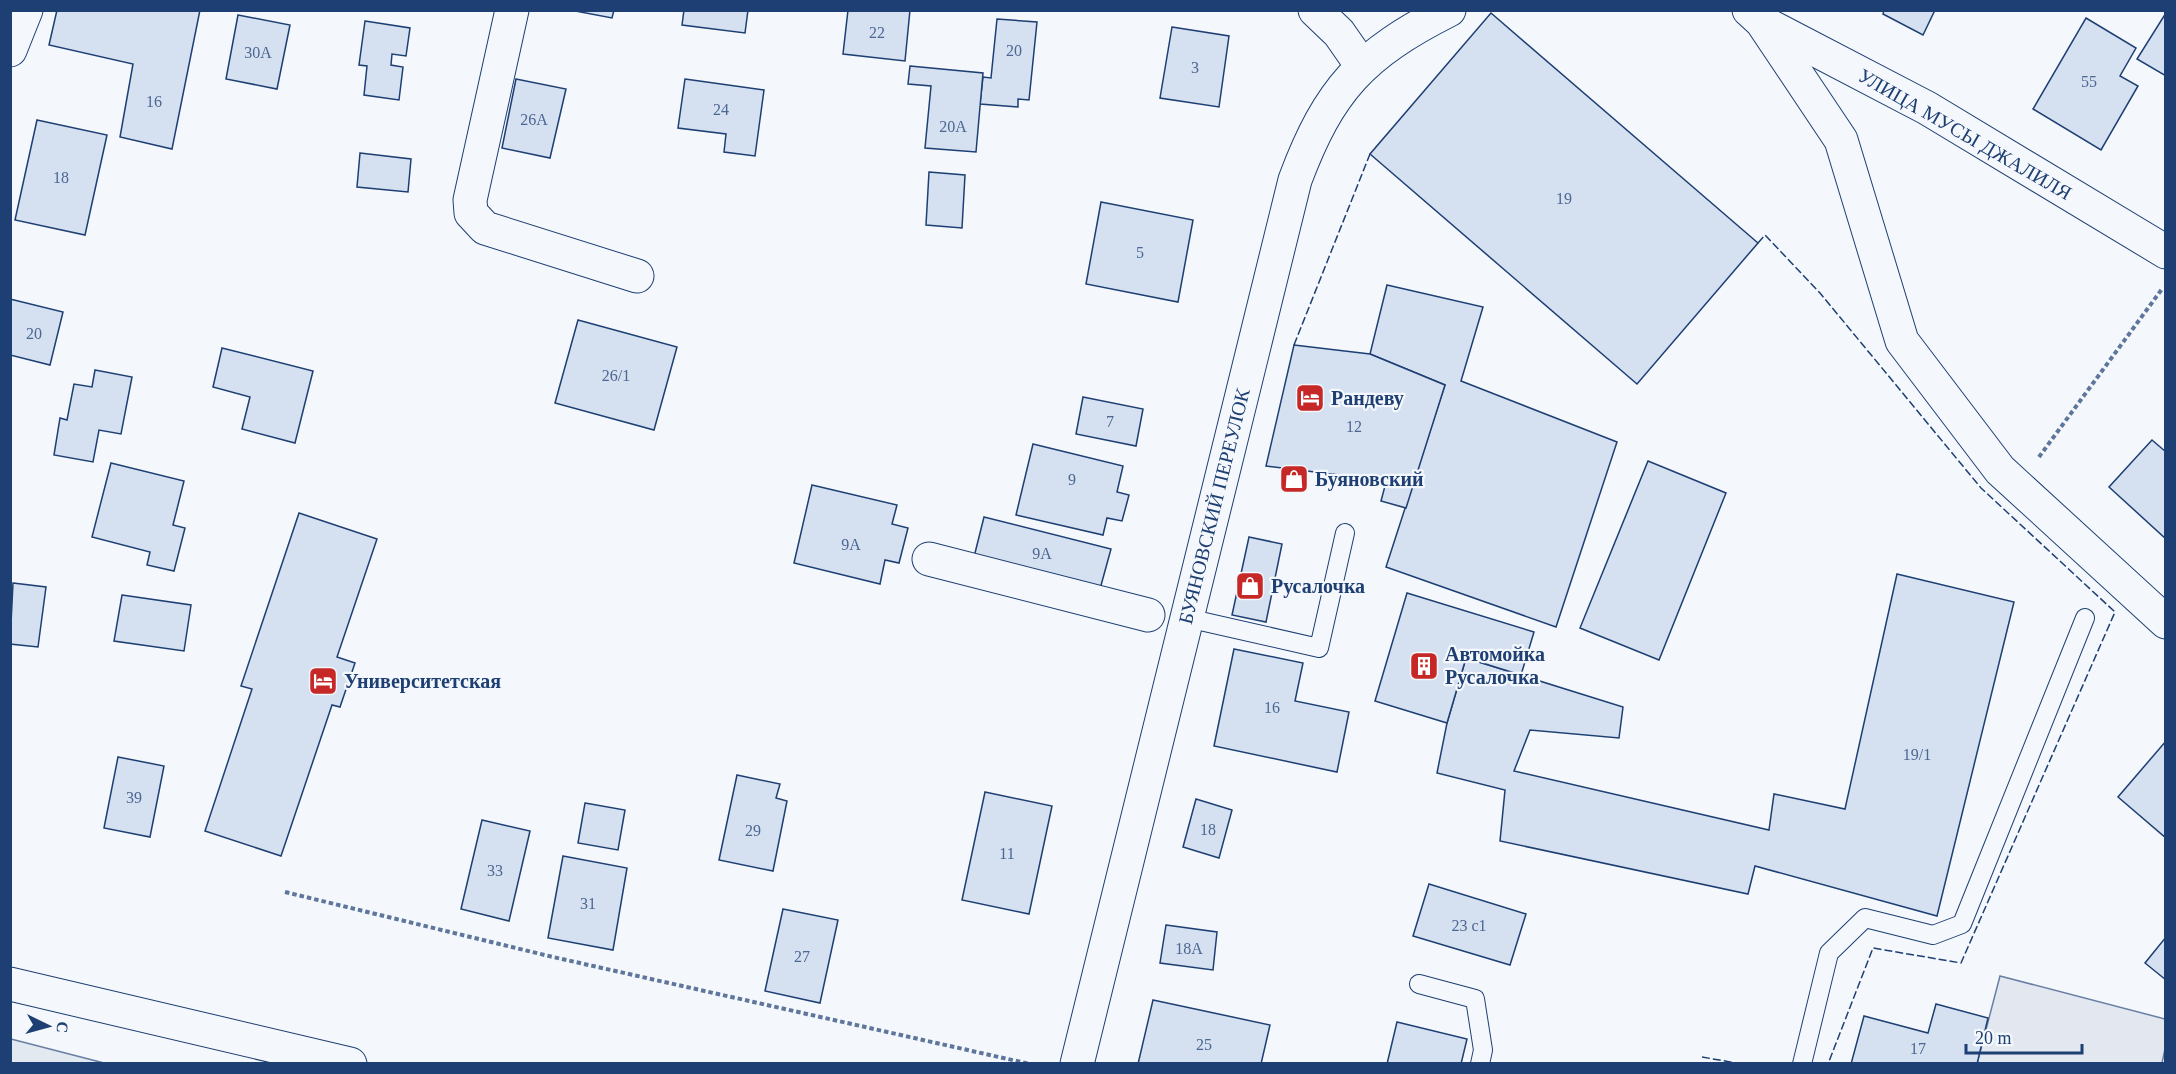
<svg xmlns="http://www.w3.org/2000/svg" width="2176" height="1074" font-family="Georgia,serif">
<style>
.green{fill:#e3e9f0;stroke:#687fa3;stroke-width:1.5}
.parking{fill:#e3e8f0;stroke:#687fa3;stroke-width:1.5}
.building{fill:#d5e0f0;stroke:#1d3f73;stroke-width:1.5}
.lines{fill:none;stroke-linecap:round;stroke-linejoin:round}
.service-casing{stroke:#1d3f73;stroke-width:20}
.minor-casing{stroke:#1d3f73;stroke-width:35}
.secondary-casing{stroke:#1d3f73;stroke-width:35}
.path{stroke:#5e769c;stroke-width:4;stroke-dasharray:4.5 3;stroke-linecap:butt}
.service{stroke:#f4f7fb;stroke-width:18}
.minor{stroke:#f4f7fb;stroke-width:33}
.secondary{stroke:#f4f7fb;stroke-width:33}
.fence{stroke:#1d3f73;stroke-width:1.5;stroke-dasharray:8 3;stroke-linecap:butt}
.labels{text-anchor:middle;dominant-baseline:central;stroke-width:4.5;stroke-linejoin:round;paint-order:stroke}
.number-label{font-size:16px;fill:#4b6792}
.street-label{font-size:20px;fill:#1d3f73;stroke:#f4f7fb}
.poi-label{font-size:20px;font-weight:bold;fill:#1d3f73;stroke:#f4f7fb;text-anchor:start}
</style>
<rect width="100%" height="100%" fill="#f4f7fb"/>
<path class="green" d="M 11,1039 L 104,1063 L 11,1063 Z"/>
<path class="parking" d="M 2000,976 L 2165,1019 L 2165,1049 L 2162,1063 L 1977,1064 Z"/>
<g class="building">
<path d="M 57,10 L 200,10 L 172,149 L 120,137 L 133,64 L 49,45 Z"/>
<path d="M 570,10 L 614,10 L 612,18 Z"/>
<path d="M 684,10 L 748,10 L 745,33 L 682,25 Z"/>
<path d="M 848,10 L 910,10 L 905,61 L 843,54 Z"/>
<path d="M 1884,10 L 1935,10 L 1923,35 L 1883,14 Z"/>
<path d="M 1491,13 L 1758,243 L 1637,384 L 1370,154 Z"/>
<path d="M 238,15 L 290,25 L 277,89 L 226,79 Z"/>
<path d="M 2164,16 L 2166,17 L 2166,76 L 2137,59 Z"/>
<path d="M 2086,18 L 2136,48 L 2120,76 L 2138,86 L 2101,150 L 2033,109 Z"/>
<path d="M 997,19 L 1037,22 L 1029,100 L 1018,99 L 1018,107 L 980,104 L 983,77 L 991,78 Z"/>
<path d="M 365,21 L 410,28 L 406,56 L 392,54 L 391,65 L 403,67 L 399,100 L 364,95 L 367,66 L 359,65 Z"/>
<path d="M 1172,27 L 1229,36 L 1219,107 L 1160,98 Z"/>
<path d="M 910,66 L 983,73 L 976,152 L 925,148 L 931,86 L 908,84 Z"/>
<path d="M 516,79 L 566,89 L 550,158 L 502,148 Z"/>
<path d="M 685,79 L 764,90 L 755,156 L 724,152 L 726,134 L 678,128 Z"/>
<path d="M 37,120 L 107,135 L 85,235 L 15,220 Z"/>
<path d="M 360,153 L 411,159 L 408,192 L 357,187 Z"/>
<path d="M 929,172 L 965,175 L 962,228 L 926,225 Z"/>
<path d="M 1101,202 L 1193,220 L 1178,302 L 1086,284 Z"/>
<path d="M 1387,285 L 1483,307 L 1461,381 L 1617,442 L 1556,627 L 1386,567 L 1445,385 L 1370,354 Z"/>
<path d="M 10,299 L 63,312 L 50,365 L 10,355 Z"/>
<path d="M 578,320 L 677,347 L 654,430 L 555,403 Z"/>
<path d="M 1294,345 L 1370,354 L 1445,385 L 1406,508 L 1381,501 L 1385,486 L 1356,477 L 1266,466 Z"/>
<path d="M 222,348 L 313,371 L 295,443 L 242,429 L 250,397 L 213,387 Z"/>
<path d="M 95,370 L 132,377 L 121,434 L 99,430 L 93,462 L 54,455 L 60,418 L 67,420 L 74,384 L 92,387 Z"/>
<path d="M 1083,397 L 1143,409 L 1136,446 L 1076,434 Z"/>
<path d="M 2152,440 L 2166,452 L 2166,539 L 2109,487 Z"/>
<path d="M 1033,444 L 1123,466 L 1117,492 L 1129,495 L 1122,521 L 1107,518 L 1103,535 L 1016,515 Z"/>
<path d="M 1648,461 L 1726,493 L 1659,660 L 1580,628 Z"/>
<path d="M 111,463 L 184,481 L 173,525 L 185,528 L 174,571 L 147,565 L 150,552 L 92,537 Z"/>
<path d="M 812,485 L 897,505 L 892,524 L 908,528 L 899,563 L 885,560 L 880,584 L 794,563 Z"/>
<path d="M 299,513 L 377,539 L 337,657 L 355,663 L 340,707 L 332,705 L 281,856 L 205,831 L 252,689 L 241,686 Z"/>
<path d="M 984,517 L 1111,549 L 1100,589 L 974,557 Z"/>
<path d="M 1249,537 L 1282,544 L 1266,622 L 1232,615 Z"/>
<path d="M 1897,574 L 2014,602 L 1937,916 L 1755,866 L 1748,894 L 1500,841 L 1505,790 L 1437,773 L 1447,723 L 1466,658 L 1623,707 L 1619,738 L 1530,730 L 1514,771 L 1769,830 L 1774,794 L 1845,809 Z"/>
<path d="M 13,583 L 46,587 L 38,647 L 10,644 Z"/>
<path d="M 1407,593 L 1534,632 L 1521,675 L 1466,658 L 1447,723 L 1375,701 Z"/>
<path d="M 122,595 L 191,605 L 184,651 L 114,641 Z"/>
<path d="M 1234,649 L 1303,663 L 1295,701 L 1349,712 L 1337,772 L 1214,746 Z"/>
<path d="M 2166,741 L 2166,838 L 2118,797 Z"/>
<path d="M 118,757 L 164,766 L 150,837 L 104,828 Z"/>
<path d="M 737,775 L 780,784 L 776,798 L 787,801 L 773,871 L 719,860 Z"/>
<path d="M 985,792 L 1052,806 L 1029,914 L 962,900 Z"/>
<path d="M 1196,799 L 1232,810 L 1219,858 L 1183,847 Z"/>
<path d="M 585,803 L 625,810 L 618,850 L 578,843 Z"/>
<path d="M 482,820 L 530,831 L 509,921 L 461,909 Z"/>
<path d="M 563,856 L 627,868 L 613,950 L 548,938 Z"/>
<path d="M 1429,884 L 1526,914 L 1510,965 L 1413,936 Z"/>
<path d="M 783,909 L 838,920 L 820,1003 L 765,991 Z"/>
<path d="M 1166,925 L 1217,932 L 1213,970 L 1160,963 Z"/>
<path d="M 2166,937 L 2166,980 L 2145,963 Z"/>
<path d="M 1153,1000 L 1270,1025 L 1261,1064 L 1138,1064 Z"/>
<path d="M 1936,1004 L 1988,1018 L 1977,1064 L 1851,1064 L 1864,1016 L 1928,1033 Z"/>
<path d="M 1397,1022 L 1467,1039 L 1461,1064 L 1387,1064 Z"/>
</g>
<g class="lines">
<g class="service-casing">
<g id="service">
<path d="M 1187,618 L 1319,648 L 1345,533"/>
<path d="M 1419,984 L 1475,999 L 1483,1050 L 1480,1064"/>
<path d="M 1802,1064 L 1829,953 L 1865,918 L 1933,935 L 1962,924 L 2085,618"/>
</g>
</g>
<g class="minor-casing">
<g id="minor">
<path d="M 512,10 L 470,200 L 471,213 L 485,228 L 637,276"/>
<path d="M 1315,10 L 1339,33 L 1362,66"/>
<path d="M 1749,10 L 1762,22 L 1841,140 L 1902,341 L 2000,470 L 2166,622"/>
<path d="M 1766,24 L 1927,108 L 2166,252"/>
<path d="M 10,50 L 26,10"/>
<path d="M 929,559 L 1148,615"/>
<path d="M 1077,1064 L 1295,180 C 1329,89 1362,54 1449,10"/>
</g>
</g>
<g class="secondary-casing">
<path id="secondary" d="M 10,984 L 350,1064"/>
</g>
<g class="path">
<path d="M 2039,457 L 2162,289"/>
<path d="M 285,892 L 553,957 L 1030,1064"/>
</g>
<use href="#service" class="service"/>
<use href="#minor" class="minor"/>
<use href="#secondary" class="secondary"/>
<g class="fence">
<path d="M 1758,243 L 1765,235 L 1820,293 L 1981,488 L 2115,612 L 1961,963 L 1873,948 L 1828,1064"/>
<path d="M 1294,345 L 1370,154"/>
<path d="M 1702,1057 L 1742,1064"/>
</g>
</g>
<defs>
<g id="hotel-square" transform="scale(1.5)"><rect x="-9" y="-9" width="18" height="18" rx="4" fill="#c62828" stroke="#f4f7fb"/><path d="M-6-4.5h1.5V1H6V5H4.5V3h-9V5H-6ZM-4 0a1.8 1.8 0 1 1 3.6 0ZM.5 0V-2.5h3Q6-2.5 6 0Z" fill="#fff"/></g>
<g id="shop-square" transform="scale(1.5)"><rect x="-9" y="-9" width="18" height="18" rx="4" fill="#c62828" stroke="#f4f7fb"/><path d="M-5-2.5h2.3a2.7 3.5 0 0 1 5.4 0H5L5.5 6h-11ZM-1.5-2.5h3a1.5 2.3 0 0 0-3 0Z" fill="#fff"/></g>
<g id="building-square" transform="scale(1.5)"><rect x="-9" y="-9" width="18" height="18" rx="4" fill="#c62828" stroke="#f4f7fb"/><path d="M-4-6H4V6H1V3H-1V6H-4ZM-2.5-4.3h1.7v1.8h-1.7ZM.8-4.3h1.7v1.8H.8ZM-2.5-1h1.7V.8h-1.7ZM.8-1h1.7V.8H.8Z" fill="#fff"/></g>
</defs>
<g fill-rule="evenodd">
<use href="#hotel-square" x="1310" y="398"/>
<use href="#shop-square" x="1294" y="479"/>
<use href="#shop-square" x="1250" y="586"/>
<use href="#building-square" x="1424" y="666"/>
<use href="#hotel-square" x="323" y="681"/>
</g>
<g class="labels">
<g class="number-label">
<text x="877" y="32">22</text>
<text x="1014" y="50">20</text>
<text x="258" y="52">30А</text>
<text x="1195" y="67">3</text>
<text x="2089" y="81">55</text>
<text x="154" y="101">16</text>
<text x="721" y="109">24</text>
<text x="534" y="119">26А</text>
<text x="953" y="126">20А</text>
<text x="61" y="177">18</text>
<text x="1564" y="198">19</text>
<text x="1140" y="252">5</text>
<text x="34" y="333">20</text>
<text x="616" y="375">26/1</text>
<text x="1110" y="421">7</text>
<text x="1354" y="426">12</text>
<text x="1072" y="479">9</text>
<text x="851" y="544">9А</text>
<text x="1042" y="553">9А</text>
<text x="1272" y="707">16</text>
<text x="1917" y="754">19/1</text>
<text x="134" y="797">39</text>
<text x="1208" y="829">18</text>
<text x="753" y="830">29</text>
<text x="1007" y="853">11</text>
<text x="495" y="870">33</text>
<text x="588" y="903">31</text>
<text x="1469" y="925">23 с1</text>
<text x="1189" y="948">18А</text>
<text x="802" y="956">27</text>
<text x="1204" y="1044">25</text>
<text x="1918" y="1048">17</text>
</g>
<g class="street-label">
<text transform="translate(1965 134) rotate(30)">УЛИЦА МУСЫ ДЖАЛИЛЯ</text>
<text transform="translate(1214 506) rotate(-76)">БУЯНОВСКИЙ ПЕРЕУЛОК</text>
</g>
<g class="poi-label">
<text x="1331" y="398">Рандеву</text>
<text x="1315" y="479">Буяновский</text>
<text x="1271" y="586">Русалочка</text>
<text x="1445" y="654">Автомойка<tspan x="1445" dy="23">Русалочка</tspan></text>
<text x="344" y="681">Университетская</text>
</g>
</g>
<rect width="2176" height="1074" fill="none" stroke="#1d3f73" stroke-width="24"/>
<g transform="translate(48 1026) rotate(95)" stroke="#f4f7fb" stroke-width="4.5" paint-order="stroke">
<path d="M0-4.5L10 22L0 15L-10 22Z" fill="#1d3f73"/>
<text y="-9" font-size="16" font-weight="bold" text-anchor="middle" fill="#1d3f73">С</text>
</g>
<path d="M1966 1044v9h116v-9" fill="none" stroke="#1d3f73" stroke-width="3"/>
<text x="1975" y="1044" font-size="18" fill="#1d3f73" stroke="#f4f7fb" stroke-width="4.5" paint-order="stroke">20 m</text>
</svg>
